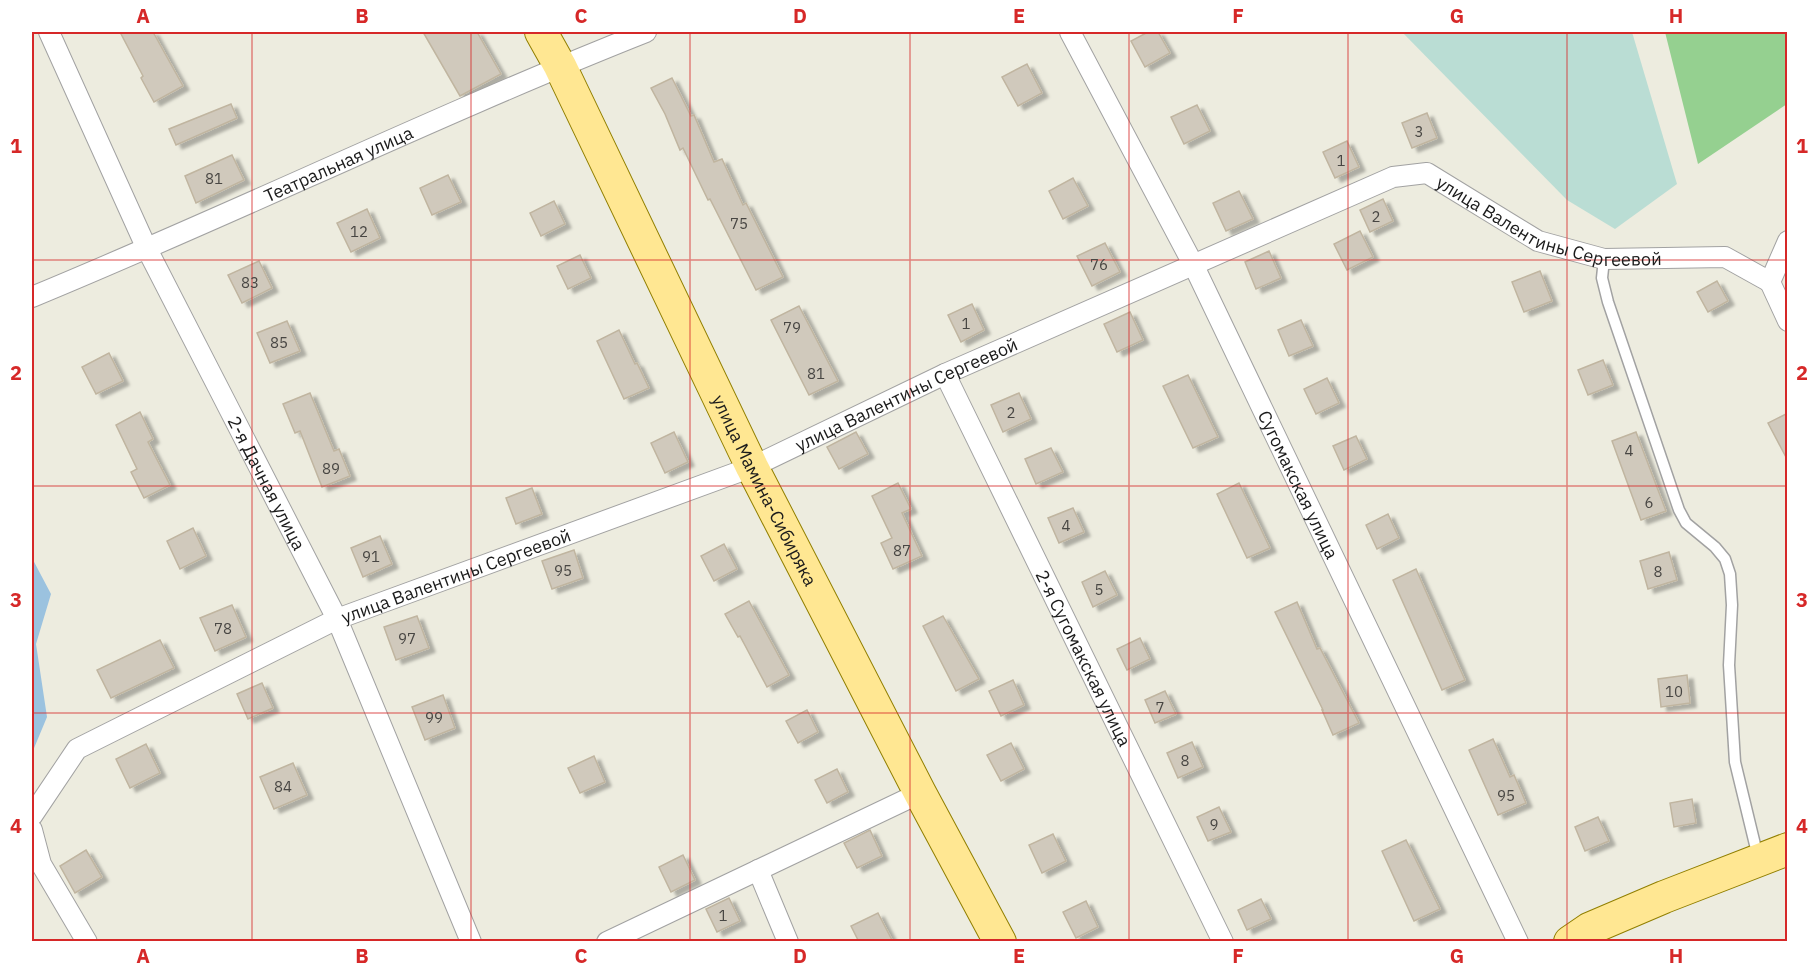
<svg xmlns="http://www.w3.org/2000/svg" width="1819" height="973" font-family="'IBM Plex Sans',sans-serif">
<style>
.forest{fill:#95d090}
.wetland{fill:#baddd4}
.water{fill:#9bc2df}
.building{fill:#d0c9bc;stroke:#c0b5a0;stroke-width:1.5;filter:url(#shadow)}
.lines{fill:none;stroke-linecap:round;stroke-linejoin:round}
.lane-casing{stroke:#a2a2a2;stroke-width:13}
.street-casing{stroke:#a2a2a2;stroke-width:22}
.primary-casing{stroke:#917f00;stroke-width:34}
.lane{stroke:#fff;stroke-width:10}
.street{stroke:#fff;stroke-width:20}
.primary{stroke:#ffe792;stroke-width:32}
.grid{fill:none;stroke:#d62828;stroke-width:1.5;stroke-opacity:0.55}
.labels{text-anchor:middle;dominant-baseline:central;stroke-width:6;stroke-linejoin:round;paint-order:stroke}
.number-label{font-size:15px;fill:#484643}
.street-label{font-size:18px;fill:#1b1b1b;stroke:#fff}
.neatline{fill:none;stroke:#d62828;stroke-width:2}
.grid-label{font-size:20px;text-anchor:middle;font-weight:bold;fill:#d62828}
</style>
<defs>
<filter id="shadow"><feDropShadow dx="6" dy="4" stdDeviation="1.5" flood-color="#0004"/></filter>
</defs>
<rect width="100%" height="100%" fill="#edecdf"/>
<path class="forest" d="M 1665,32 L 1787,32 L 1787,104 L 1698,164 Z"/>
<path class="wetland" d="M 1402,32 L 1632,32 L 1677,184 L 1615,229 L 1567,200 Z"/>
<path class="water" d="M 32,558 L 51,594 L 36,644 L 47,717 L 32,753 Z"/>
<g class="building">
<path d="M 120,32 L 153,32 L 183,86 L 154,102 L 141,78 L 143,76 Z"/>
<path d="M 423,32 L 477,32 L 501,74 L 460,96 Z"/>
<path d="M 1148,32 L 1158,32 L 1170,53 L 1145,67 L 1131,41 Z"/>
<path d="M 1027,64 L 1042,93 L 1018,106 L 1002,77 Z"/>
<path d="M 672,78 L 691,116 L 694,115 L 714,162 L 722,159 L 743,205 L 746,203 L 783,277 L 756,290 L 710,199 L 708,200 L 683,148 L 680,150 L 665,114 L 651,88 Z"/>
<path d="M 231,104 L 237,118 L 176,145 L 169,129 Z"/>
<path d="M 1197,105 L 1210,131 L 1184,144 L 1171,117 Z"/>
<path d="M 1427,113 L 1437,138 L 1412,148 L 1402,123 Z"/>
<path d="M 1347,141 L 1359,167 L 1335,178 L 1323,152 Z"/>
<path d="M 232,155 L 244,180 L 196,203 L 185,176 Z"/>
<path d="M 448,175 L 461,202 L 432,215 L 420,188 Z"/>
<path d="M 1073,178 L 1088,206 L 1063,219 L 1049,191 Z"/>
<path d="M 1239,191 L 1253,219 L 1226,231 L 1213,203 Z"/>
<path d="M 1383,199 L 1393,221 L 1370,232 L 1360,210 Z"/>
<path d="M 554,201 L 565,224 L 541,236 L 530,213 Z"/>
<path d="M 367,209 L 380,238 L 351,252 L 337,223 Z"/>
<path d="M 1360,231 L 1373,257 L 1347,270 L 1334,244 Z"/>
<path d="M 1105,243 L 1120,272 L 1092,286 L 1077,256 Z"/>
<path d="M 1269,251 L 1281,278 L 1256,289 L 1245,262 Z"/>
<path d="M 580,255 L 591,278 L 568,289 L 557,266 Z"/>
<path d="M 259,261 L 272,288 L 242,303 L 228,275 Z"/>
<path d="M 1540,271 L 1552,301 L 1524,312 L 1512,282 Z"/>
<path d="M 1717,281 L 1728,301 L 1708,312 L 1697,292 Z"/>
<path d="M 972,304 L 984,330 L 961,342 L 948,315 Z"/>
<path d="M 799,306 L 838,381 L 809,395 L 771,320 Z"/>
<path d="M 1130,312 L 1143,340 L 1117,352 L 1104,324 Z"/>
<path d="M 1301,320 L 1313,346 L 1289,356 L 1278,330 Z"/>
<path d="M 287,321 L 300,351 L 270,363 L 257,333 Z"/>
<path d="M 619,330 L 635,364 L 637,363 L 649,388 L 624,399 L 597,341 Z"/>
<path d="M 109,353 L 123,381 L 96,394 L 82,367 Z"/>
<path d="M 1603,360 L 1613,385 L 1588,395 L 1578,370 Z"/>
<path d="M 1188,375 L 1218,437 L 1193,448 L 1163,386 Z"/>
<path d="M 1327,378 L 1339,403 L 1316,414 L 1304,389 Z"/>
<path d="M 310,393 L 334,451 L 339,449 L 350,476 L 322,487 L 300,431 L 295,433 L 283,404 Z"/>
<path d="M 1019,393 L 1031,419 L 1003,432 L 991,405 Z"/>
<path d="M 140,412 L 153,439 L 148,442 L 170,485 L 144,498 L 131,472 L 137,469 L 116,425 Z"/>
<path d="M 1788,413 L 1788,461 L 1768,423 Z"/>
<path d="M 674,432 L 688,462 L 665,473 L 651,443 Z"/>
<path d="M 856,432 L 868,454 L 839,469 L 827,447 Z"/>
<path d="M 1636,432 L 1666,511 L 1641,520 L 1612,441 Z"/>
<path d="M 1356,436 L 1367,459 L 1344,470 L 1333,446 Z"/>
<path d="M 1051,448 L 1063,472 L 1036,484 L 1025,459 Z"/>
<path d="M 898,483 L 911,509 L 902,513 L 922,556 L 893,569 L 881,543 L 892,538 L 872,496 Z"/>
<path d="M 1239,483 L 1270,548 L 1247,558 L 1217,494 Z"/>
<path d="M 532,488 L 542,514 L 516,524 L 506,498 Z"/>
<path d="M 1073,508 L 1084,532 L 1059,543 L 1048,518 Z"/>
<path d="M 1388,514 L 1399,538 L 1377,549 L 1366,525 Z"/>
<path d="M 193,528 L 206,556 L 180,569 L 167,541 Z"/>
<path d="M 380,536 L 392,564 L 363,577 L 351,548 Z"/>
<path d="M 724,544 L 737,569 L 714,581 L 701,556 Z"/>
<path d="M 574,550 L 583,578 L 552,589 L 542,561 Z"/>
<path d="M 1669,552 L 1677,580 L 1648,589 L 1640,561 Z"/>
<path d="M 1416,569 L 1465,680 L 1442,690 L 1393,580 Z"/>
<path d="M 1105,571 L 1117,595 L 1093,607 L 1082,582 Z"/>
<path d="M 749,601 L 789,675 L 767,687 L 740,636 L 738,637 L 725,614 Z"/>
<path d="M 1297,602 L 1317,649 L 1320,648 L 1359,723 L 1333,735 L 1322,710 L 1323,710 L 1275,612 Z"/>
<path d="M 232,605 L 246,637 L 215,651 L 200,618 Z"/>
<path d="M 417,616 L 429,648 L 396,660 L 384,627 Z"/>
<path d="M 943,616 L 979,679 L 956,691 L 923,626 Z"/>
<path d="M 1140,638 L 1150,659 L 1127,670 L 1117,649 Z"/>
<path d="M 160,640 L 174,668 L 111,698 L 97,670 Z"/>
<path d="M 1687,675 L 1690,703 L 1661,707 L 1658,679 Z"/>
<path d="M 1013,680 L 1024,705 L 1001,716 L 989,691 Z"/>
<path d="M 262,683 L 273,708 L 248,719 L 237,694 Z"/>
<path d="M 1165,691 L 1176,714 L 1155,723 L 1145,700 Z"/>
<path d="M 443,695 L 455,728 L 425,740 L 412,707 Z"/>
<path d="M 807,710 L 818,732 L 798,743 L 786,721 Z"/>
<path d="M 1493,739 L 1510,777 L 1514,775 L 1526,803 L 1498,815 L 1469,750 Z"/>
<path d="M 1192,742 L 1203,767 L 1178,778 L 1167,753 Z"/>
<path d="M 1011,743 L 1024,769 L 1001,781 L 987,755 Z"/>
<path d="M 146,744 L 160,773 L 130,788 L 116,759 Z"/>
<path d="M 594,756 L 605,782 L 580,793 L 568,768 Z"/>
<path d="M 293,763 L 307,795 L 274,809 L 260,777 Z"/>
<path d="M 837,769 L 848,792 L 827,803 L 815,780 Z"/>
<path d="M 1692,799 L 1696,823 L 1674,827 L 1670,803 Z"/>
<path d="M 1219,807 L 1231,832 L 1208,841 L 1197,817 Z"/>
<path d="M 1598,817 L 1609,841 L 1585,851 L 1575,827 Z"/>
<path d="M 870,830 L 882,856 L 857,868 L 844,843 Z"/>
<path d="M 1053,834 L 1066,861 L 1042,873 L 1029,845 Z"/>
<path d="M 1406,840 L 1440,909 L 1414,921 L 1382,851 Z"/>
<path d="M 86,850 L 102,877 L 75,893 L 60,866 Z"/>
<path d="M 683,855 L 695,880 L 671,892 L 659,867 Z"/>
<path d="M 729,898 L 740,921 L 717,932 L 706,909 Z"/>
<path d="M 1261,899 L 1271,919 L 1247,930 L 1238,910 Z"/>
<path d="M 1086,901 L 1098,927 L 1076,938 L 1063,912 Z"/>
<path d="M 878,913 L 893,942 L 859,942 L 851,926 Z"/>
</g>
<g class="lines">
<g class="lane-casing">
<path id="lane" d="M 1604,259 L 1602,278 L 1608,302 L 1679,510 L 1686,523 L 1715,547 L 1725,559 L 1730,574 L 1732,605 L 1729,665 L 1735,762 L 1758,857"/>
</g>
<g class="street-casing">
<g id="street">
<path id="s1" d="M 49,32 L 147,249 L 337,619 L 471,942"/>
<path id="s2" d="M 1070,32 L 1193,264 L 1518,942"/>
<path d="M 1770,282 L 1788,321"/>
<path id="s3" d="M 32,297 C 238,212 439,114 646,32"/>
<path id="s4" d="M 945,374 L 1223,942"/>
<path id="s5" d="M 32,816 L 77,749 L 337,619 L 752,467 L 945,374 L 1393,177 L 1427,173 L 1538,241 L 1604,259 L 1725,257 L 1770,282 L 1788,241"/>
<path d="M 32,830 L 41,864 L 87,942"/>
<path d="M 758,870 L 788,942"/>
<path d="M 607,942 L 920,793"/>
</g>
</g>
<g class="primary-casing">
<g id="primary">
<path id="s6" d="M 541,32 L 560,66 L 752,467 L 920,793 L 1000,942"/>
<path d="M 1570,942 L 1589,929 L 1664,897 L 1788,849"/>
</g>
</g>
<use href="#lane" class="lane"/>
<use href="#street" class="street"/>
<use href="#primary" class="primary"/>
</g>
<path class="grid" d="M 252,32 L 252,942M 471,32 L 471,942M 690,32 L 690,942M 910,32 L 910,942M 1129,32 L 1129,942M 1348,32 L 1348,942M 1567,32 L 1567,942M 32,260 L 1788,260M 32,486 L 1788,486M 32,713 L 1788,713"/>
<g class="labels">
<g class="number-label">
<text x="1419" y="131">3</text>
<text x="1341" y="160">1</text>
<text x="214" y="178">81</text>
<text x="1376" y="216">2</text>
<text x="739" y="223">75</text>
<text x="359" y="231">12</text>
<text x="1099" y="264">76</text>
<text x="250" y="282">83</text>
<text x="966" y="323">1</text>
<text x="792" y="327">79</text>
<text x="279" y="342">85</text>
<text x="816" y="373">81</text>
<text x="1011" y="412">2</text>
<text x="1629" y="450">4</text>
<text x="331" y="468">89</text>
<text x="1649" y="502">6</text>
<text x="1066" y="525">4</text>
<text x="902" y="550">87</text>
<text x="371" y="556">91</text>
<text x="563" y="570">95</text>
<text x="1658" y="571">8</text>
<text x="1099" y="589">5</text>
<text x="223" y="628">78</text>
<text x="407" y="638">97</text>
<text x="1674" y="691">10</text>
<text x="1160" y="707">7</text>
<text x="434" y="717">99</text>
<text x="1185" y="760">8</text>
<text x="283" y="786">84</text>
<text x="1506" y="795">95</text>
<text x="1214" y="824">9</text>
<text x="723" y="915">1</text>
</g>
<g class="street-label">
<text stroke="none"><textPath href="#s3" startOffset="334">Театральная улица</textPath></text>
<text stroke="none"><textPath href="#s5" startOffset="1686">улица Валентины Сергеевой</textPath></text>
<text stroke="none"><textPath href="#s5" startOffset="984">улица Валентины Сергеевой</textPath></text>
<text stroke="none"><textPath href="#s1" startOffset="501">2-я Дачная улица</textPath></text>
<text stroke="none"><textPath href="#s2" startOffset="507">Сугомакская улица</textPath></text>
<text stroke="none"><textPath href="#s6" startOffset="510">улица Мамина-Сибиряка</textPath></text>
<text stroke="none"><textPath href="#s5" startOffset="498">улица Валентины Сергеевой</textPath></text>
<text stroke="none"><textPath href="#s4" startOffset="316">2-я Сугомакская улица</textPath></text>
</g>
</g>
<rect width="1819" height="973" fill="none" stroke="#ffffff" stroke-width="66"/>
<rect x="33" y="33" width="1753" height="907" class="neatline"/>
<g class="grid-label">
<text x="143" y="23">A</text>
<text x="362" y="23">B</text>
<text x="581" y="23">C</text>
<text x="800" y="23">D</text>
<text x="1019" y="23">E</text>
<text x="1238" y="23">F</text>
<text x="1457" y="23">G</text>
<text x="1676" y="23">H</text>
<text x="16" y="153">1</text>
<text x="1802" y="153">1</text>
<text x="16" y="380">2</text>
<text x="1802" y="380">2</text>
<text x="16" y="607">3</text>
<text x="1802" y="607">3</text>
<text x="16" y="833">4</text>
<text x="1802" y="833">4</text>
<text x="143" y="963">A</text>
<text x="362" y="963">B</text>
<text x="581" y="963">C</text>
<text x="800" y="963">D</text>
<text x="1019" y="963">E</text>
<text x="1238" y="963">F</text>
<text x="1457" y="963">G</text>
<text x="1676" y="963">H</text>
</g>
</svg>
